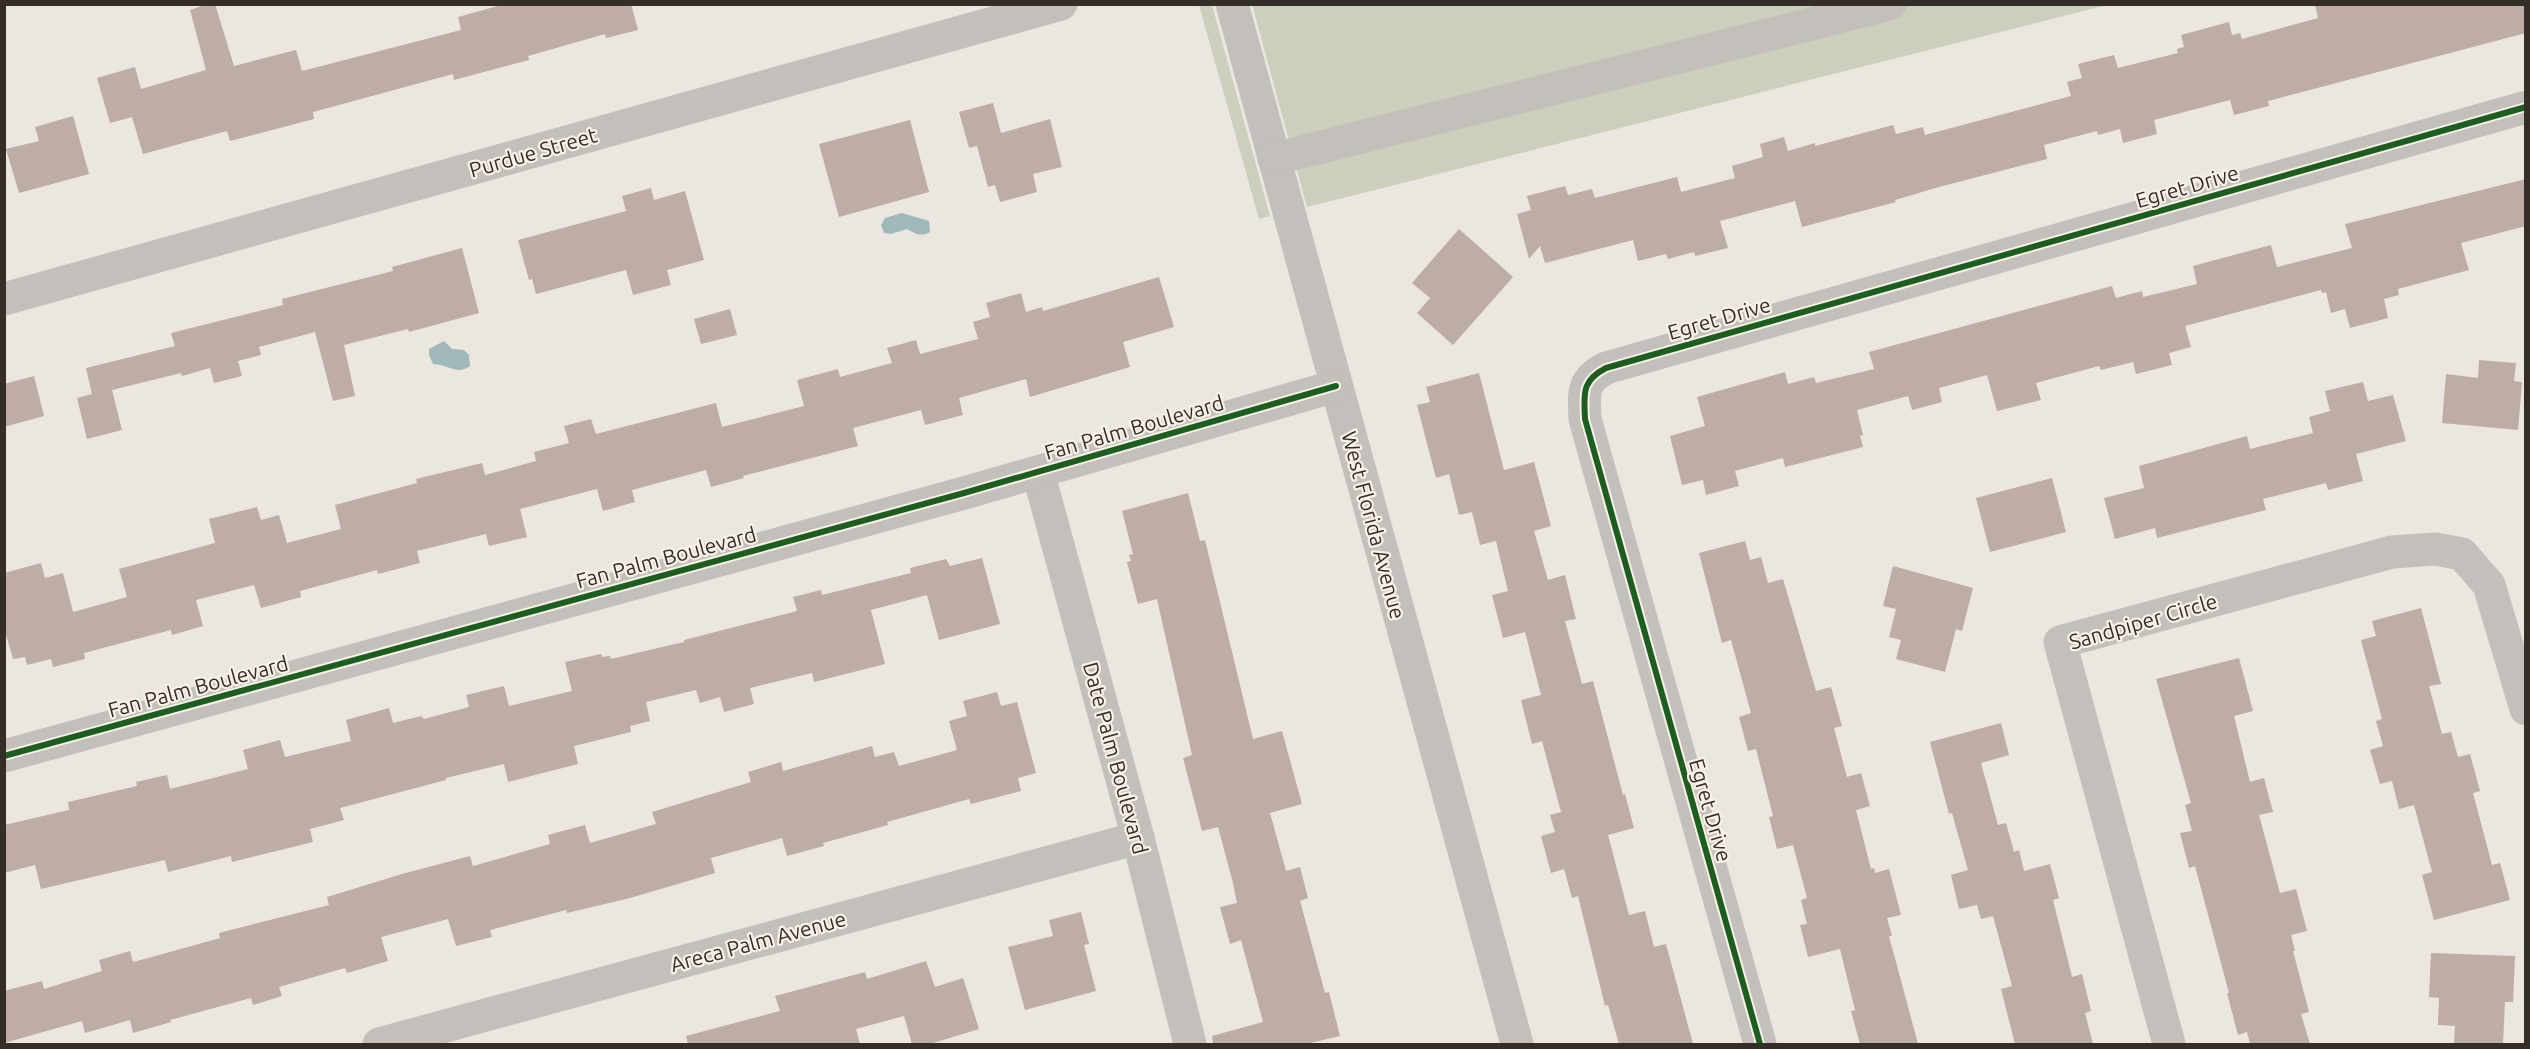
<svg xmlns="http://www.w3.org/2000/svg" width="2530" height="1049" font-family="Ubuntu,sans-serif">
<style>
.green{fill:#cbcfbc}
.water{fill:#9fb8ba}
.building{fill:#bdada4}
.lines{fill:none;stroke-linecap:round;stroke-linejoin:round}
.minor{stroke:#c4bfba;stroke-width:33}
.cycleway-casing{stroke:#f7f1e8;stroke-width:10}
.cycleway{stroke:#1b5e20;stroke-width:6}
.labels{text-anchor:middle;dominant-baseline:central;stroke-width:4.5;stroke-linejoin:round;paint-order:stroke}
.street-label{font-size:21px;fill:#342d28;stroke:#f7f1e8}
</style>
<rect width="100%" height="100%" fill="#ebe6e0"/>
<g class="green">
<path d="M 1252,4 L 2107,5 L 1307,207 Z"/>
<path d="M 1199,5 L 1212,5 L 1270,216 L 1259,219 Z"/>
</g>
<g class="water">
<path d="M 902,213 L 929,221 L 930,232 C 921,237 916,234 907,229 L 891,234 L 884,233 L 881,225 L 885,218 Z"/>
<path d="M 444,341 L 452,349 L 464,350 L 469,355 L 470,366 C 457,376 448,364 433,364 L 429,355 L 429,349 Z"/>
</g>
<g class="building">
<path d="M 208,4 L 215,4 L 234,66 L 296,50 L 302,71 L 461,30 L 458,17 L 505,4 L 631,4 L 638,30 L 606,38 L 605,34 L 528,56 L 529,60 L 454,80 L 453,74 L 313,112 L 314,119 L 230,141 L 227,131 L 143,154 L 132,117 L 110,123 L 97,78 L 135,67 L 141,89 L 206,70 L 190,10 Z"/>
<path d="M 2315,4 L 2526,4 L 2526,33 L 2268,101 L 2269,106 L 2234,115 L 2230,100 L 2154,120 L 2157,134 L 2123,143 L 2120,129 L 2098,135 L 2097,131 L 2044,145 L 2047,159 L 1939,187 L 1895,200 L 1896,202 L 1802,227 L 1795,201 L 1720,221 L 1728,248 L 1695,256 L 1694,252 L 1668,259 L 1666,254 L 1638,261 L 1633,240 L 1545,263 L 1540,246 L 1529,259 L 1517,214 L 1531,210 L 1527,196 L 1565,186 L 1568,195 L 1592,189 L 1595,198 L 1677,177 L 1681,192 L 1735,178 L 1732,166 L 1763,157 L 1760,144 L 1784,137 L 1788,151 L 1815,143 L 1815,146 L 1893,125 L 1896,134 L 1923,127 L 1925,135 L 2071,96 L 2067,82 L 2082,78 L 2078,64 L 2114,55 L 2118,68 L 2178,53 L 2177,49 L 2184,47 L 2181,35 L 2229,22 L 2232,35 L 2240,33 L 2242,39 L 2318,18 Z"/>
<path d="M 993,103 L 1001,133 L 1050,119 L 1062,167 L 1033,174 L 1037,192 L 1000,202 L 995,185 L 988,187 L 977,146 L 969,148 L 959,112 Z"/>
<path d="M 73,116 L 89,174 L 19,193 L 6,149 L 39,141 L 35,127 Z"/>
<path d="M 910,120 L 929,192 L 839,217 L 819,144 Z"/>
<path d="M 2526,179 L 2526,226 L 2461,243 L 2469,270 L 2398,289 L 2399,295 L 2384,299 L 2388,318 L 2350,328 L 2345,309 L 2331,313 L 2326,292 L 2322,293 L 2321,290 L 2185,326 L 2191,347 L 2169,353 L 2172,365 L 2136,374 L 2133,362 L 2101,370 L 2099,366 L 2036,383 L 2041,400 L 1997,411 L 1987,375 L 1939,388 L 1942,402 L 1912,410 L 1908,396 L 1857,410 L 1863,435 L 1860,436 L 1863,447 L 1785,467 L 1783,458 L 1735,471 L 1739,486 L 1706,495 L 1703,480 L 1682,485 L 1670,436 L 1705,426 L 1697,397 L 1785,372 L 1788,384 L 1814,377 L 1816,383 L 1874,369 L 1869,352 L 2112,286 L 2116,298 L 2142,291 L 2143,297 L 2197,284 L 2193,266 L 2271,245 L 2277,267 L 2352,248 L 2345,224 Z"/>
<path d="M 651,188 L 654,200 L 685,191 L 704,260 L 667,270 L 671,285 L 633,295 L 626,270 L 536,294 L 532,279 L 529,280 L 518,240 L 626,211 L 622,196 Z"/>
<path d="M 1459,229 L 1513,277 L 1453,345 L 1417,313 L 1430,298 L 1412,283 Z"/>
<path d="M 462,248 L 479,313 L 409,332 L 408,329 L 344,345 L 355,396 L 333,401 L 315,332 L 259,347 L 261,355 L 238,361 L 242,376 L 214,383 L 210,368 L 182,376 L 181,373 L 112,390 L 122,430 L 87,439 L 77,398 L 92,394 L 86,368 L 175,346 L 171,333 L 283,305 L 282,299 L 393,271 L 392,267 Z"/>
<path d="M 1159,277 L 1174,327 L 1123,342 L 1130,367 L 1030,397 L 1026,379 L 959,398 L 963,415 L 925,425 L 921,410 L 853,428 L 858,446 L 743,476 L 744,478 L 711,487 L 706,470 L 632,490 L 635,502 L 603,511 L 597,489 L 520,509 L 527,537 L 489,546 L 486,534 L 417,551 L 420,563 L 378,574 L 377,570 L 300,591 L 301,597 L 261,608 L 254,585 L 196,600 L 203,626 L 172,635 L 171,630 L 84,653 L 85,659 L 53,667 L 51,659 L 27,665 L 25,657 L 13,659 L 4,628 L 4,573 L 41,563 L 45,578 L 63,573 L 73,612 L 127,597 L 119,569 L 215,543 L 209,519 L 257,507 L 261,520 L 279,515 L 287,543 L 341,529 L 335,505 L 417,483 L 416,479 L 482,463 L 485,475 L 536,461 L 534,452 L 569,443 L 564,426 L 591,419 L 596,434 L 716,403 L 722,427 L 804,406 L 797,380 L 838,369 L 840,377 L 892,363 L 887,348 L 916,340 L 920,354 L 978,339 L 973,322 L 990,317 L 986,303 L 1021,293 L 1026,312 L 1042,307 L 1043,311 Z"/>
<path d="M 730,309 L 737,335 L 701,344 L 694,319 Z"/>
<path d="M 2479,360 L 2516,363 L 2514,381 L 2522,382 L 2518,430 L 2442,423 L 2446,374 L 2478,378 Z"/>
<path d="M 1479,373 L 1504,470 L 1534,462 L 1551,526 L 1534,531 L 1548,580 L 1565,575 L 1576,619 L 1565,621 L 1582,684 L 1593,681 L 1623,795 L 1625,794 L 1634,828 L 1608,835 L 1629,915 L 1645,911 L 1654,947 L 1666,944 L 1693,1044 L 1619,1044 L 1608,1005 L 1605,1006 L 1578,896 L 1572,898 L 1564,869 L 1551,873 L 1541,836 L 1555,832 L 1550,815 L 1561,812 L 1542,741 L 1532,744 L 1521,700 L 1541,695 L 1525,632 L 1503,638 L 1492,595 L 1508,591 L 1496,541 L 1480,545 L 1472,512 L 1459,515 L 1449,474 L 1436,478 L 1417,405 L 1430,402 L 1426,387 Z"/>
<path d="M 34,376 L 44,416 L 4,427 L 4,384 Z"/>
<path d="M 2363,382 L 2368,401 L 2393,395 L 2406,441 L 2356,454 L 2363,481 L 2328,490 L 2326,483 L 2263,499 L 2266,510 L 2157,538 L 2155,528 L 2115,539 L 2104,498 L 2144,488 L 2139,466 L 2247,436 L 2250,449 L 2313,433 L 2309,417 L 2330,411 L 2325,391 Z"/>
<path d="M 2052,478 L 2066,532 L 1990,552 L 1976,498 Z"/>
<path d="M 1188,493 L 1200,541 L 1205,540 L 1253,739 L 1282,731 L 1302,804 L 1270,813 L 1286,871 L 1300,867 L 1308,898 L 1300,901 L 1325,993 L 1329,992 L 1340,1036 L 1306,1044 L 1213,1044 L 1212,1036 L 1263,1022 L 1241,940 L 1230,944 L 1220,907 L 1237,903 L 1233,883 L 1218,827 L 1202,831 L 1183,758 L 1192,755 L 1157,599 L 1138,604 L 1127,562 L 1131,561 L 1129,555 L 1133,554 L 1122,511 Z"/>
<path d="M 1745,541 L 1750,560 L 1761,557 L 1768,583 L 1783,579 L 1816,691 L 1831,687 L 1842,726 L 1834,728 L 1847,777 L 1861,773 L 1870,806 L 1856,810 L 1871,869 L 1874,868 L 1875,873 L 1889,869 L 1901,915 L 1887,918 L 1892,936 L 1889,936 L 1918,1044 L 1860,1044 L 1851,1011 L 1855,1010 L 1840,949 L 1808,957 L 1800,925 L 1807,924 L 1801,900 L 1807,898 L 1793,845 L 1777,849 L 1769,817 L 1773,816 L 1756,749 L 1748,751 L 1739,717 L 1751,713 L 1731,640 L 1722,643 L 1699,553 Z"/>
<path d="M 982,558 L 1000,624 L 939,640 L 927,595 L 871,610 L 885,664 L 814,682 L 812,673 L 750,688 L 754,704 L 724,712 L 720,697 L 700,703 L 696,690 L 646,702 L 650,721 L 630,726 L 631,732 L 574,746 L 578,764 L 508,782 L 504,764 L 446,778 L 446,780 L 340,808 L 344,820 L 310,829 L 313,842 L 232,862 L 231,856 L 168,872 L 165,860 L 41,889 L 35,865 L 4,873 L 4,825 L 69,810 L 68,802 L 137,786 L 136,782 L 167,775 L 170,789 L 248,769 L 243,750 L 280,740 L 285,757 L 351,741 L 346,720 L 389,708 L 393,723 L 421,716 L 424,719 L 469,707 L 466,695 L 504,686 L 509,706 L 572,691 L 565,662 L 601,654 L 602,657 L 610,656 L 611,659 L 684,642 L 684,640 L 797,611 L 793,597 L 821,590 L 822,595 L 911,573 L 910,568 L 946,559 L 950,566 Z"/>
<path d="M 1893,566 L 1973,588 L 1962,631 L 1956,629 L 1945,672 L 1896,659 L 1901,640 L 1889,637 L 1896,609 L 1883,606 Z"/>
<path d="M 2421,608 L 2441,684 L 2429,686 L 2442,734 L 2451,732 L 2458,757 L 2470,754 L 2480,791 L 2473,793 L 2492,865 L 2500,863 L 2510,900 L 2434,920 L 2422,875 L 2432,872 L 2414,805 L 2399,809 L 2392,781 L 2380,784 L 2370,750 L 2383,746 L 2376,721 L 2382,719 L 2361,640 L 2376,636 L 2372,621 Z"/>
<path d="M 2239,658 L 2253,711 L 2234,716 L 2250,782 L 2264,778 L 2273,812 L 2259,815 L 2280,893 L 2296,889 L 2307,931 L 2291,935 L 2295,951 L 2293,951 L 2309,1012 L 2301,1014 L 2310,1044 L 2250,1044 L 2247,1032 L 2238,1035 L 2227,993 L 2229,993 L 2195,866 L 2189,868 L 2180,833 L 2192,831 L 2185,805 L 2191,803 L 2156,679 Z"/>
<path d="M 997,692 L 1001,706 L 1017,702 L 1036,773 L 1018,778 L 1021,791 L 971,804 L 969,799 L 887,822 L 888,825 L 823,843 L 824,846 L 787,856 L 782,838 L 711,858 L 715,873 L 630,898 L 567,913 L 566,910 L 490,930 L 492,937 L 456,946 L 448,919 L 381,937 L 388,961 L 347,973 L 345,968 L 279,987 L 282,996 L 253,1005 L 251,998 L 170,1020 L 171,1022 L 133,1033 L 130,1020 L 85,1033 L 82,1021 L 4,1043 L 4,991 L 42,981 L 44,989 L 102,971 L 99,960 L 130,951 L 133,962 L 152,957 L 220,938 L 219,933 L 329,905 L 327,897 L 402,874 L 470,856 L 473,866 L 550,844 L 548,835 L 585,825 L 590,843 L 656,824 L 652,812 L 751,782 L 748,772 L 781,762 L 783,771 L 872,746 L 875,757 L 894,752 L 899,766 L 957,750 L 949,721 L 967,716 L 963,701 Z"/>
<path d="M 2001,723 L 2009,755 L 1981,763 L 1998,825 L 2006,823 L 2014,852 L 2019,850 L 2024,871 L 2050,864 L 2059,898 L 2053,900 L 2072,977 L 2082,974 L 2091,1011 L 2085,1013 L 2093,1044 L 2015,1044 L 2001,989 L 2012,986 L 1993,916 L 1981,919 L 1977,905 L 1959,909 L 1951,875 L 1968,870 L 1952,813 L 1949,814 L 1930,742 Z"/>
<path d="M 1081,912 L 1089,944 L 1084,945 L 1096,991 L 1025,1010 L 1008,947 L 1053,936 L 1049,920 Z"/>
<path d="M 2431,953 L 2515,956 L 2513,1002 L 2505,1002 L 2503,1044 L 2454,1044 L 2455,1026 L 2438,1025 L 2439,998 L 2429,997 Z"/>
<path d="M 926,961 L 935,987 L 963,978 L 979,1029 L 930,1044 L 912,1044 L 904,1016 L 856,1029 L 860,1044 L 688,1044 L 686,1036 L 780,1011 L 775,996 L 865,972 L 867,979 Z"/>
</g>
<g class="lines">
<g class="minor">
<path d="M 1232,4 L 1517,1044"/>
<path d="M 1274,159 L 1890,4"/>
<path d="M 4,299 L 1061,4"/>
<path d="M 1038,472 L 1138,838 L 1190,1044"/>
<path d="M 4,756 L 964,493 L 1336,386"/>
<path d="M 379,1044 L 1138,838"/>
<path d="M 1760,1044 L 1585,419 C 1584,394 1581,381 1606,368 L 2526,107"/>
<path d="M 2169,1044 L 2060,642 L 2392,552 L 2435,549 L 2462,554 L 2489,585 L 2526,709"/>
</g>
<g class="cycleway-casing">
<g id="cycleway">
<path d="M 4,756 L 964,493 L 1336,386"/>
<path d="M 1760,1044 L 1585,419 C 1584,394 1581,381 1606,368 L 2526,107"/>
</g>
</g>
<use href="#cycleway" class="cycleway"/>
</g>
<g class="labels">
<g class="street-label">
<text transform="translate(533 152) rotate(-16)">Purdue Street</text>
<text transform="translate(2187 186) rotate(-16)">Egret Drive</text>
<text transform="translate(1719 318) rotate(-16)">Egret Drive</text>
<text transform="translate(1134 427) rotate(-16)">Fan Palm Boulevard</text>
<text transform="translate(1374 525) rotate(75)">West Florida Avenue</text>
<text transform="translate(666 557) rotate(-15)">Fan Palm Boulevard</text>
<text transform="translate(2143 621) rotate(-16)">Sandpiper Circle</text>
<text transform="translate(198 686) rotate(-15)">Fan Palm Boulevard</text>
<text transform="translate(1116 758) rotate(75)">Date Palm Boulevard</text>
<text transform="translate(1711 810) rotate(74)">Egret Drive</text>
<text transform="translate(758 941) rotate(-15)">Areca Palm Avenue</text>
</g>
</g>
<rect width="2530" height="1049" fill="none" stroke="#342d28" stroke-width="12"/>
</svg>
